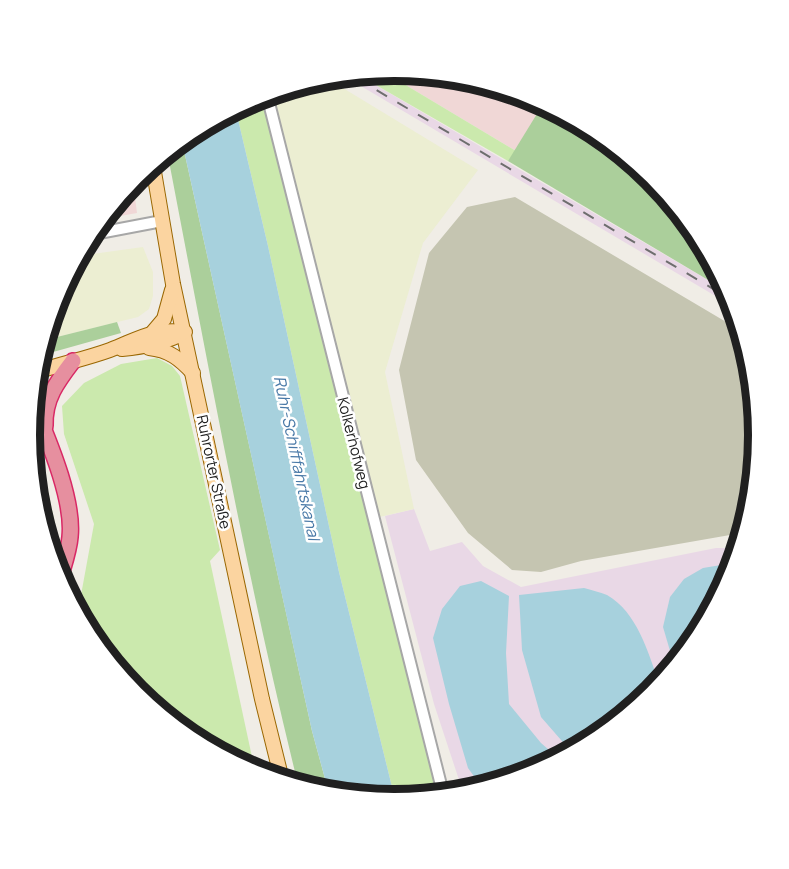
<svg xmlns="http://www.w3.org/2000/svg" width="789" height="869" font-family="Manrope,sans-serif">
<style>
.commercial{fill:#f0d7d6}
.industrial{fill:#e9d8e6}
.construction{fill:#c5c5b1}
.farmland{fill:#eceed2}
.grass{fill:#cbe9ad}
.forest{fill:#abcf9b}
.water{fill:#a7d1dd}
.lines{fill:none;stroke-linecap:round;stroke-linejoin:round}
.minor-casing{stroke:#a7a7a7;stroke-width:14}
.major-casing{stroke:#9a6702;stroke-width:16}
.highway-casing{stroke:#d92865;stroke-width:18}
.minor{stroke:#fff;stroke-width:10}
.major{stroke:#fbd4a0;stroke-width:14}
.highway{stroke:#e68f9f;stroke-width:15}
.rail{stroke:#6e6e6e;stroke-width:2;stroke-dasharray:12 12;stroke-linecap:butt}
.labels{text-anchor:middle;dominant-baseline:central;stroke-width:5;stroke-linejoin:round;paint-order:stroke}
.street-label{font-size:15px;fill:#202020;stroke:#fff}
.water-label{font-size:16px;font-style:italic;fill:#4979a7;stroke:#fff}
.rim{fill:none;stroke:#202020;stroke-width:8}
</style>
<rect width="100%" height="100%" fill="#f0ede6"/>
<g class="commercial">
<path d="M 395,70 L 534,98 L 543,105 L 516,151 L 384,72 Z"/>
<path d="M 133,182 L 137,213 L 109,218 L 110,218 Z"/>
</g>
<g class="industrial">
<path d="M 362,77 L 730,293 L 734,307 L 349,79 Z"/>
<path d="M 414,509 L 430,551 L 462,542 L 483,566 L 521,587 L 716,548 L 736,548 L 731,574 L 652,692 L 534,771 L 461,786 L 434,704 L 385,516 Z"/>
</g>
<path class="construction" d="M 515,197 L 738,329 L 759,435 L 739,536 L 730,535 L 581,561 L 541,572 L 512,570 L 468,533 L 416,460 L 399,370 L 429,253 L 467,207 Z"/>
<g class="farmland">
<path d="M 333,82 L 478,170 L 423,243 L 385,372 L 414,509 L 375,518 L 270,95 Z"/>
<path d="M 143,247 L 153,272 L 153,296 L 149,309 L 138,317 L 49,339 L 58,295 L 85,255 Z"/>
</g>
<g class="grass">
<path d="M 384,72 L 516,151 L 508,161 L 362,77 Z"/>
<path d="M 270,95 L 446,789 L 395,799 L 339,572 L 268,246 L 236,111 L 255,98 Z"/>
<path d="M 157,358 L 172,366 L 180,376 L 220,550 L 210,561 L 255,771 L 137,692 L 79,606 L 94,524 L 64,434 L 62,406 L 84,383 L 121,364 Z"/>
<path d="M 35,458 L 45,477 L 56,529 L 52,544 Z"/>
</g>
<g class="forest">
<path d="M 543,104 L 602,143 L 664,194 L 730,293 L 508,161 Z"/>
<path d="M 183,146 L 272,549 L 312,731 L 327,786 L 297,780 C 246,574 208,364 168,156 Z"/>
<path d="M 117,322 L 121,333 L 46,354 L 49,339 Z"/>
</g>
<g class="water">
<path d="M 236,111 L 268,246 L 339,572 L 395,799 L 327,786 L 312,731 L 183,146 Z"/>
<path d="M 733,563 L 731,574 L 673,661 L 663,627 L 670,597 L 684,579 L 703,568 Z"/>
<path d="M 481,581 L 509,596 L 506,653 L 509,704 L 541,743 L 556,756 L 534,771 L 478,782 L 468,768 L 449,704 L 433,638 L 442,609 L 460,586 Z"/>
<path d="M 584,588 C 591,590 600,592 607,595 C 637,612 648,652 659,683 L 652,692 L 568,748 L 541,717 L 522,650 L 519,595 Z"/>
</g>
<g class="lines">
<g class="minor-casing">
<g id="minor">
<path d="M 267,95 L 442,789"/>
<path d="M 99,233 L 162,221"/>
</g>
</g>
<g class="major-casing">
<g id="major">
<path d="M 153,166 L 173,284 L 262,699 L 281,776"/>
<path d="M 153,332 L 164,319 L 172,290"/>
<path d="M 149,348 C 169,350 180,359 193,373"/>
<path d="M 122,349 C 144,347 164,343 184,333"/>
<path d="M 43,370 C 65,363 88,358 110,350 C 139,339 152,328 185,332"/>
</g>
</g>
<g class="highway-casing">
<g id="highway">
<path d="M 35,408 C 49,442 74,500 70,537 C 69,550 64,564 60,578"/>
<path d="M 45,426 C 44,399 57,382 73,361"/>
</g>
</g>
<use href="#minor" class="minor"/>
<use href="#major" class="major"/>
<use href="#highway" class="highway"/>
<path class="rail" d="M 356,78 L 732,300"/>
</g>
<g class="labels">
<g class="street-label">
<text transform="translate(354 443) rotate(76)">Kolkerhofweg</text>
<text transform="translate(214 472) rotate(78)">Ruhrorter Straße</text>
</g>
<g class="water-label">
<text transform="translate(297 458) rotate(78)">Ruhr-Schifffahrtskanal</text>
</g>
</g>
<path d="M0 0H789V869H0ZM40 435a354 354 0 1 1 708 0a354 354 0 1 1-708 0Z" fill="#fff" fill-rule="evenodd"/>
<path class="rim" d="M40 435a354 354 0 1 1 708 0a354 354 0 1 1-708 0Z"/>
</svg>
